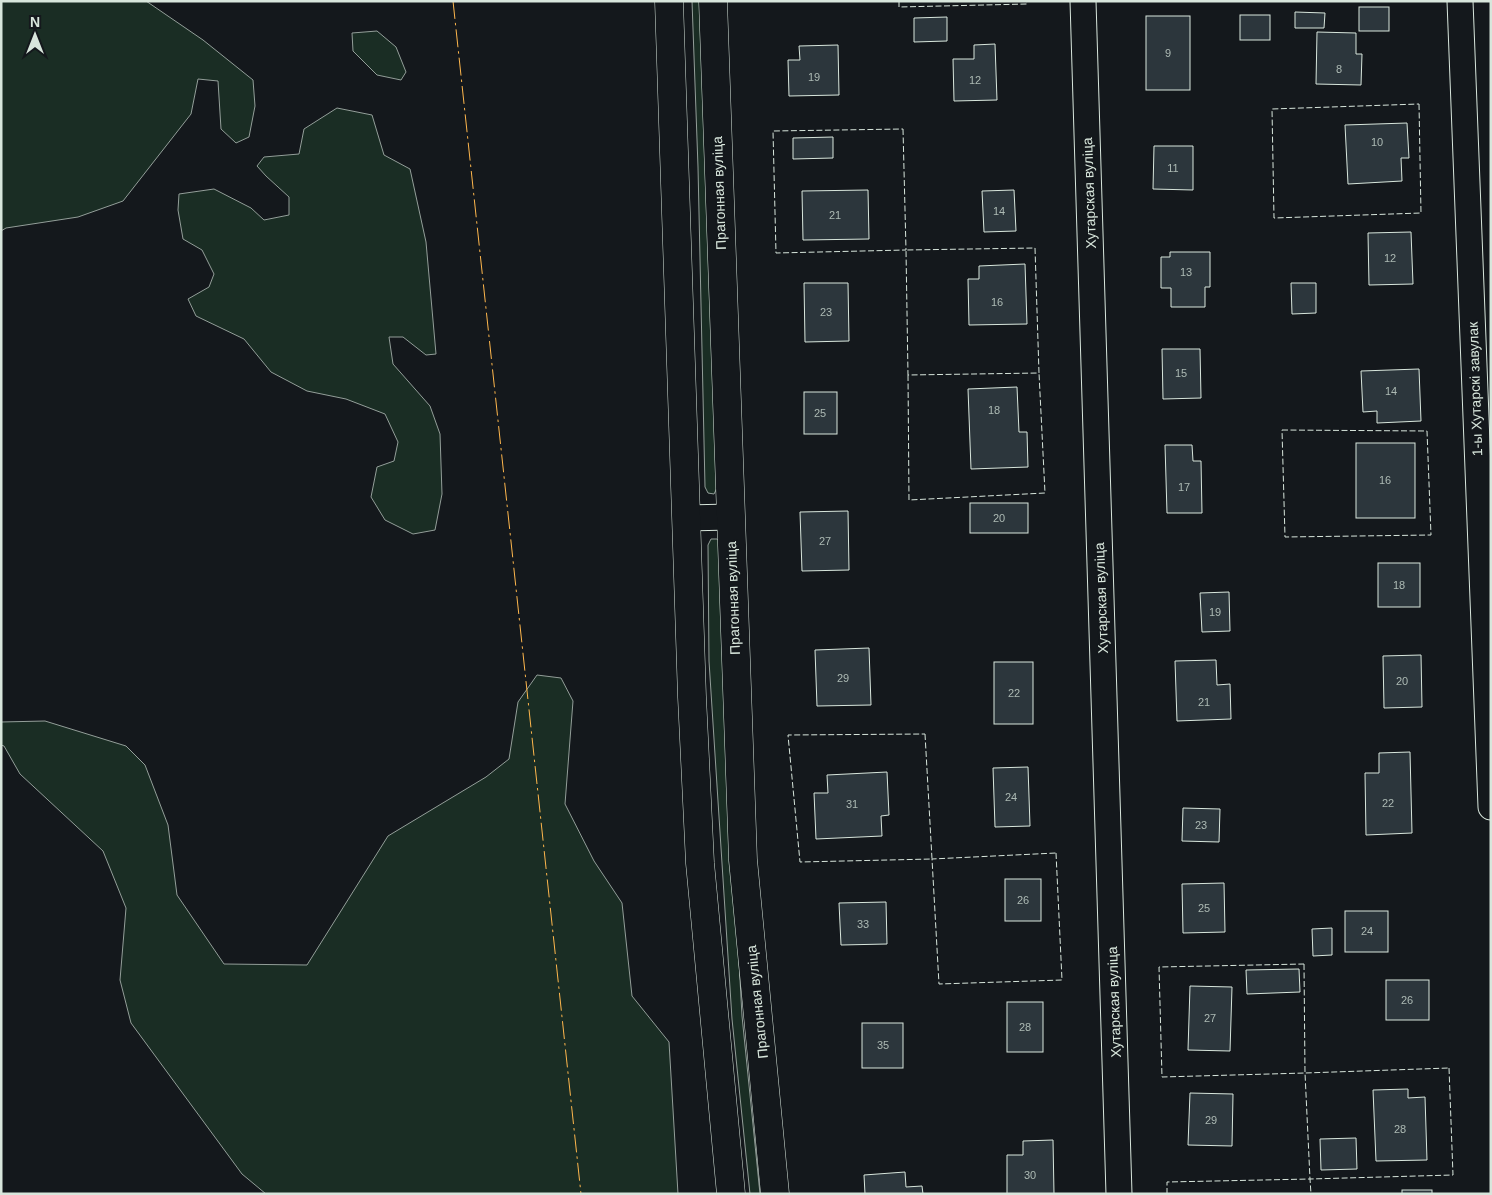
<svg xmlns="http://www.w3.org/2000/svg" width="1492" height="1195" font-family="Arial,sans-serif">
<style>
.green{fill:#1a2d24;stroke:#939e99}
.building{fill:#2c363c;stroke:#d8e6dc}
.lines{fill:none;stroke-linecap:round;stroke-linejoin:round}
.street-casing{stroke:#d8e6dc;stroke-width:27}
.secondary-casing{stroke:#d8e6dc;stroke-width:29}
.street{stroke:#14181c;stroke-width:25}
.secondary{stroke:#14181c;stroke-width:28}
.fence{stroke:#d8e6dc;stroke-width:1;stroke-dasharray:6 2.5;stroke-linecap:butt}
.power{stroke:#ffb74d;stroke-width:1;stroke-dasharray:18 4 2.5 4;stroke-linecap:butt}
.labels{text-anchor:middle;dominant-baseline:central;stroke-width:4;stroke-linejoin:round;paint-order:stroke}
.number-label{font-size:11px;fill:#adbab4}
.street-label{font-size:14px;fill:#d8e6dc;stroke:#14181c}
</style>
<rect width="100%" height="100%" fill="#14181c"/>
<g class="green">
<path d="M 1,1 L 146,1 L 203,40 L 253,80 L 255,106 L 249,137 L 236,143 L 221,129 L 218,81 L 198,79 L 191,114 L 123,201 L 78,217 L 6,228 L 1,231 Z"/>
<path d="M 692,1 L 701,1 L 718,486 L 714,494 L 708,493 L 705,487 L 698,167 Z"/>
<path d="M 377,31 L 396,47 L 406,72 L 401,80 L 377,75 L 353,51 L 352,33 Z"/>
<path d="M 337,108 L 372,115 L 384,155 L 410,169 L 426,242 L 436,354 L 426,355 L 403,337 L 389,337 L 393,364 L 430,406 L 440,434 L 442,494 L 435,530 L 413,534 L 385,520 L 371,497 L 377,467 L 394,461 L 398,442 L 385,414 L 346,399 L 307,391 L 271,372 L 244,339 L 196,316 L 188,299 L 209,287 L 214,274 L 202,250 L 183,239 L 178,210 L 179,194 L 214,189 L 251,208 L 264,220 L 289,215 L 289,197 L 266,176 L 257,166 L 264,157 L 299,154 L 304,129 Z"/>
<path d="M 711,539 L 717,539 L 720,542 L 722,648 L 742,1016 L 760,1194 L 750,1194 L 732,1019 L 709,661 L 708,545 Z"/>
<path d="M 537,675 L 561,678 L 573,701 L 565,804 L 594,861 L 622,903 L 632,996 L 669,1042 L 678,1194 L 266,1194 L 242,1174 L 131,1023 L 120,980 L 126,908 L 103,851 L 20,774 L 4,746 L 1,745 L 1,722 L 45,721 L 126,746 L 145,765 L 168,825 L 177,895 L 224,964 L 307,965 L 388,836 L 486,777 L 509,759 L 518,702 Z"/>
</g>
<g class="building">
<rect x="1359" y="7" width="30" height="24"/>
<path d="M 1295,12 L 1325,13 L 1324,28 L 1295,28 Z"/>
<rect x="1240" y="15" width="30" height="25"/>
<rect x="1146" y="16" width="44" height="74"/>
<path d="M 947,17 L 947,41 L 914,42 L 914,18 Z"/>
<path d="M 1317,32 L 1356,33 L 1356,54 L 1362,54 L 1361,85 L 1316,84 Z"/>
<path d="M 995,44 L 997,100 L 954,101 L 953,59 L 974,59 L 974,45 Z"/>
<path d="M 838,45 L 839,95 L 789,96 L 788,60 L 800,60 L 799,46 Z"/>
<path d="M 1407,123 L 1409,158 L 1401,158 L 1402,181 L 1348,184 L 1345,125 Z"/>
<path d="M 833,137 L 833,158 L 793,159 L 793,138 Z"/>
<path d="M 1154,146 L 1193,146 L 1193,190 L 1153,189 Z"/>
<path d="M 868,190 L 869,239 L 803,240 L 802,191 Z"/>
<path d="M 1014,190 L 1016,231 L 984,232 L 982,191 Z"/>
<path d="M 1411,232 L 1413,284 L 1369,285 L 1368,233 Z"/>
<path d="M 1170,252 L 1210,252 L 1210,287 L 1205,287 L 1205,307 L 1171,307 L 1171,288 L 1161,288 L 1161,257 L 1170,257 Z"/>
<path d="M 1025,264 L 1027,324 L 969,325 L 968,279 L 979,279 L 979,266 Z"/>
<path d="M 804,283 L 848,283 L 849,341 L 805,342 Z"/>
<path d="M 1291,283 L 1316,283 L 1316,313 L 1292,314 Z"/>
<path d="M 1162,349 L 1200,349 L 1201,398 L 1163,399 Z"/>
<path d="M 1419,369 L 1421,421 L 1377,423 L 1377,411 L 1363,412 L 1361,371 Z"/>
<path d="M 1017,387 L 1019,432 L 1027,432 L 1028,467 L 971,469 L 968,389 Z"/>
<rect x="804" y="392" width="33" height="42"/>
<rect x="1356" y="443" width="59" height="75"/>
<path d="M 1165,445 L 1192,445 L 1193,461 L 1201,461 L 1202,513 L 1167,513 Z"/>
<rect x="970" y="503" width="58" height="30"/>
<path d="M 848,511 L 849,570 L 802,571 L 800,512 Z"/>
<rect x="1378" y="563" width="42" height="44"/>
<path d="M 1229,592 L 1230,631 L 1202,632 L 1200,593 Z"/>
<path d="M 869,648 L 871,705 L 817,706 L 815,650 Z"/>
<path d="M 1421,655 L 1422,707 L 1384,708 L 1383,656 Z"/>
<path d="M 1216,660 L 1217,685 L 1230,684 L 1231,719 L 1177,721 L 1175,661 Z"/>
<rect x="994" y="662" width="39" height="62"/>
<path d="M 1410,752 L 1412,833 L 1366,835 L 1365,773 L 1379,773 L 1379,753 Z"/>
<path d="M 1028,767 L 1030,826 L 995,827 L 993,768 Z"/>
<path d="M 887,772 L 889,815 L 881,816 L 882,836 L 816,839 L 814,793 L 828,793 L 827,775 Z"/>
<path d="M 1183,808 L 1220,809 L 1219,842 L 1182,841 Z"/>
<rect x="1005" y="879" width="36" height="42"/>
<path d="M 1224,883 L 1225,932 L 1183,933 L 1182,884 Z"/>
<path d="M 886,902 L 887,944 L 841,945 L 839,903 Z"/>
<rect x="1345" y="911" width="43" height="41"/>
<path d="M 1332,928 L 1332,955 L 1313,956 L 1312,929 Z"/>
<path d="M 1299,969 L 1300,992 L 1247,994 L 1246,970 Z"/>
<rect x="1386" y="980" width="43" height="40"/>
<path d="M 1190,986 L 1232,987 L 1230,1051 L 1188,1050 Z"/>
<rect x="1007" y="1002" width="36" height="50"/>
<rect x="862" y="1023" width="41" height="45"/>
<path d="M 1408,1089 L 1408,1098 L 1425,1097 L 1427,1160 L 1376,1161 L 1373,1090 Z"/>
<path d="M 1190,1093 L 1233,1094 L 1232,1146 L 1188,1145 Z"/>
<path d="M 1356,1138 L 1357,1169 L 1321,1170 L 1320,1139 Z"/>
<path d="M 1053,1140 L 1054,1194 L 1007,1194 L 1007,1155 L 1023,1155 L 1023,1141 Z"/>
<path d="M 905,1172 L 906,1187 L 922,1186 L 923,1194 L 865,1194 L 864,1175 Z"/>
<rect x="1402" y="1190" width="30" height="4"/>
</g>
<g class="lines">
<g class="street-casing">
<g id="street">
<path d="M 1083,1 L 1119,1194"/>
<path d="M 1460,1 L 1491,807"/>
<path d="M 686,518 L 730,517"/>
</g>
</g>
<g class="secondary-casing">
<g id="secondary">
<path d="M 669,1 L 692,697 L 700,863 L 731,1194"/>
<path d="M 713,1 L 743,860 L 775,1194"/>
</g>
</g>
<use href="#street" class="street"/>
<use href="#secondary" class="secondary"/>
<g class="fence">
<path d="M 899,1 L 899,7 L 1027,4 L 1026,1"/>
<path d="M 1419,104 L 1421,213 L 1274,218 L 1272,109 Z"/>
<path d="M 903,129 L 906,250 L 776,253 L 773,131 Z"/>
<path d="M 1035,248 L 1039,373 L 908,375 L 906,250 Z"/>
<path d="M 908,375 L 909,500 L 1045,493 L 1039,373"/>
<path d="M 1282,430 L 1427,431 L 1431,535 L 1285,537 Z"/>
<path d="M 925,734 L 932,859 L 800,862 L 788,735 Z"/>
<path d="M 1056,853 L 1062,980 L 939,984 L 932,859 Z"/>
<path d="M 1304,964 L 1305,1073 L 1162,1077 L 1159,967 Z"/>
<path d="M 1449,1068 L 1453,1175 L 1310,1179 L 1305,1073 Z"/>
<path d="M 1167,1194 L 1167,1182 L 1310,1179 L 1311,1194"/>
</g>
<path class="power" d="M 453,1 L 581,1194"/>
</g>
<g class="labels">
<g class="number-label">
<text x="1168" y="53">9</text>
<text x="1339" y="69">8</text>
<text x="814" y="77">19</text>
<text x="975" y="80">12</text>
<text x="1377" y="142">10</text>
<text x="1173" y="168">11</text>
<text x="999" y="211">14</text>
<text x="835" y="215">21</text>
<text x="1390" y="258">12</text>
<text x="1186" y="272">13</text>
<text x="997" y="302">16</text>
<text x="826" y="312">23</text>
<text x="1181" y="373">15</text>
<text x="1391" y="391">14</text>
<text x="994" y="410">18</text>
<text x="820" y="413">25</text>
<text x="1385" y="480">16</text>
<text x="1184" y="487">17</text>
<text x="999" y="518">20</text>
<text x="825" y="541">27</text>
<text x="1399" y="585">18</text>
<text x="1215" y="612">19</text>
<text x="843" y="678">29</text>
<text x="1402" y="681">20</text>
<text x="1014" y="693">22</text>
<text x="1204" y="702">21</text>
<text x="1011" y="797">24</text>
<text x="1388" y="803">22</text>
<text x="852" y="804">31</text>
<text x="1201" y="825">23</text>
<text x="1023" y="900">26</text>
<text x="1204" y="908">25</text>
<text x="863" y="924">33</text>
<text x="1367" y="931">24</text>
<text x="1407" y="1000">26</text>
<text x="1210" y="1018">27</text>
<text x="1025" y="1027">28</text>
<text x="883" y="1045">35</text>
<text x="1211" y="1120">29</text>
<text x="1400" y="1129">28</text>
<text x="1030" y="1175">30</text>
</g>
<g class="street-label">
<text transform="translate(719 193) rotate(-92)">Прагонная вуліца</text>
<text transform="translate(1089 193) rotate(-92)">Хутарская вуліца</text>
<text transform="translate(1475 389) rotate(-92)">1-ы Хутарскі завулак</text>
<text transform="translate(733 598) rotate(-92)">Прагонная вуліца</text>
<text transform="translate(1101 598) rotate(-92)">Хутарская вуліца</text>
<text transform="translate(757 1002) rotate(-96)">Прагонная вуліца</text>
<text transform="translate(1114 1002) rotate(-92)">Хутарская вуліца</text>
</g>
</g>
<rect width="1492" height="1195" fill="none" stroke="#d8e6dc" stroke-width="5"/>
<g transform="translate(35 35)" stroke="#14181c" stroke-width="4" paint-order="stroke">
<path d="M0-4L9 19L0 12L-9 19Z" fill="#d8e6dc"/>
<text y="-8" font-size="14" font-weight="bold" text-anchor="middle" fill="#d8e6dc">N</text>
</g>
</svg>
